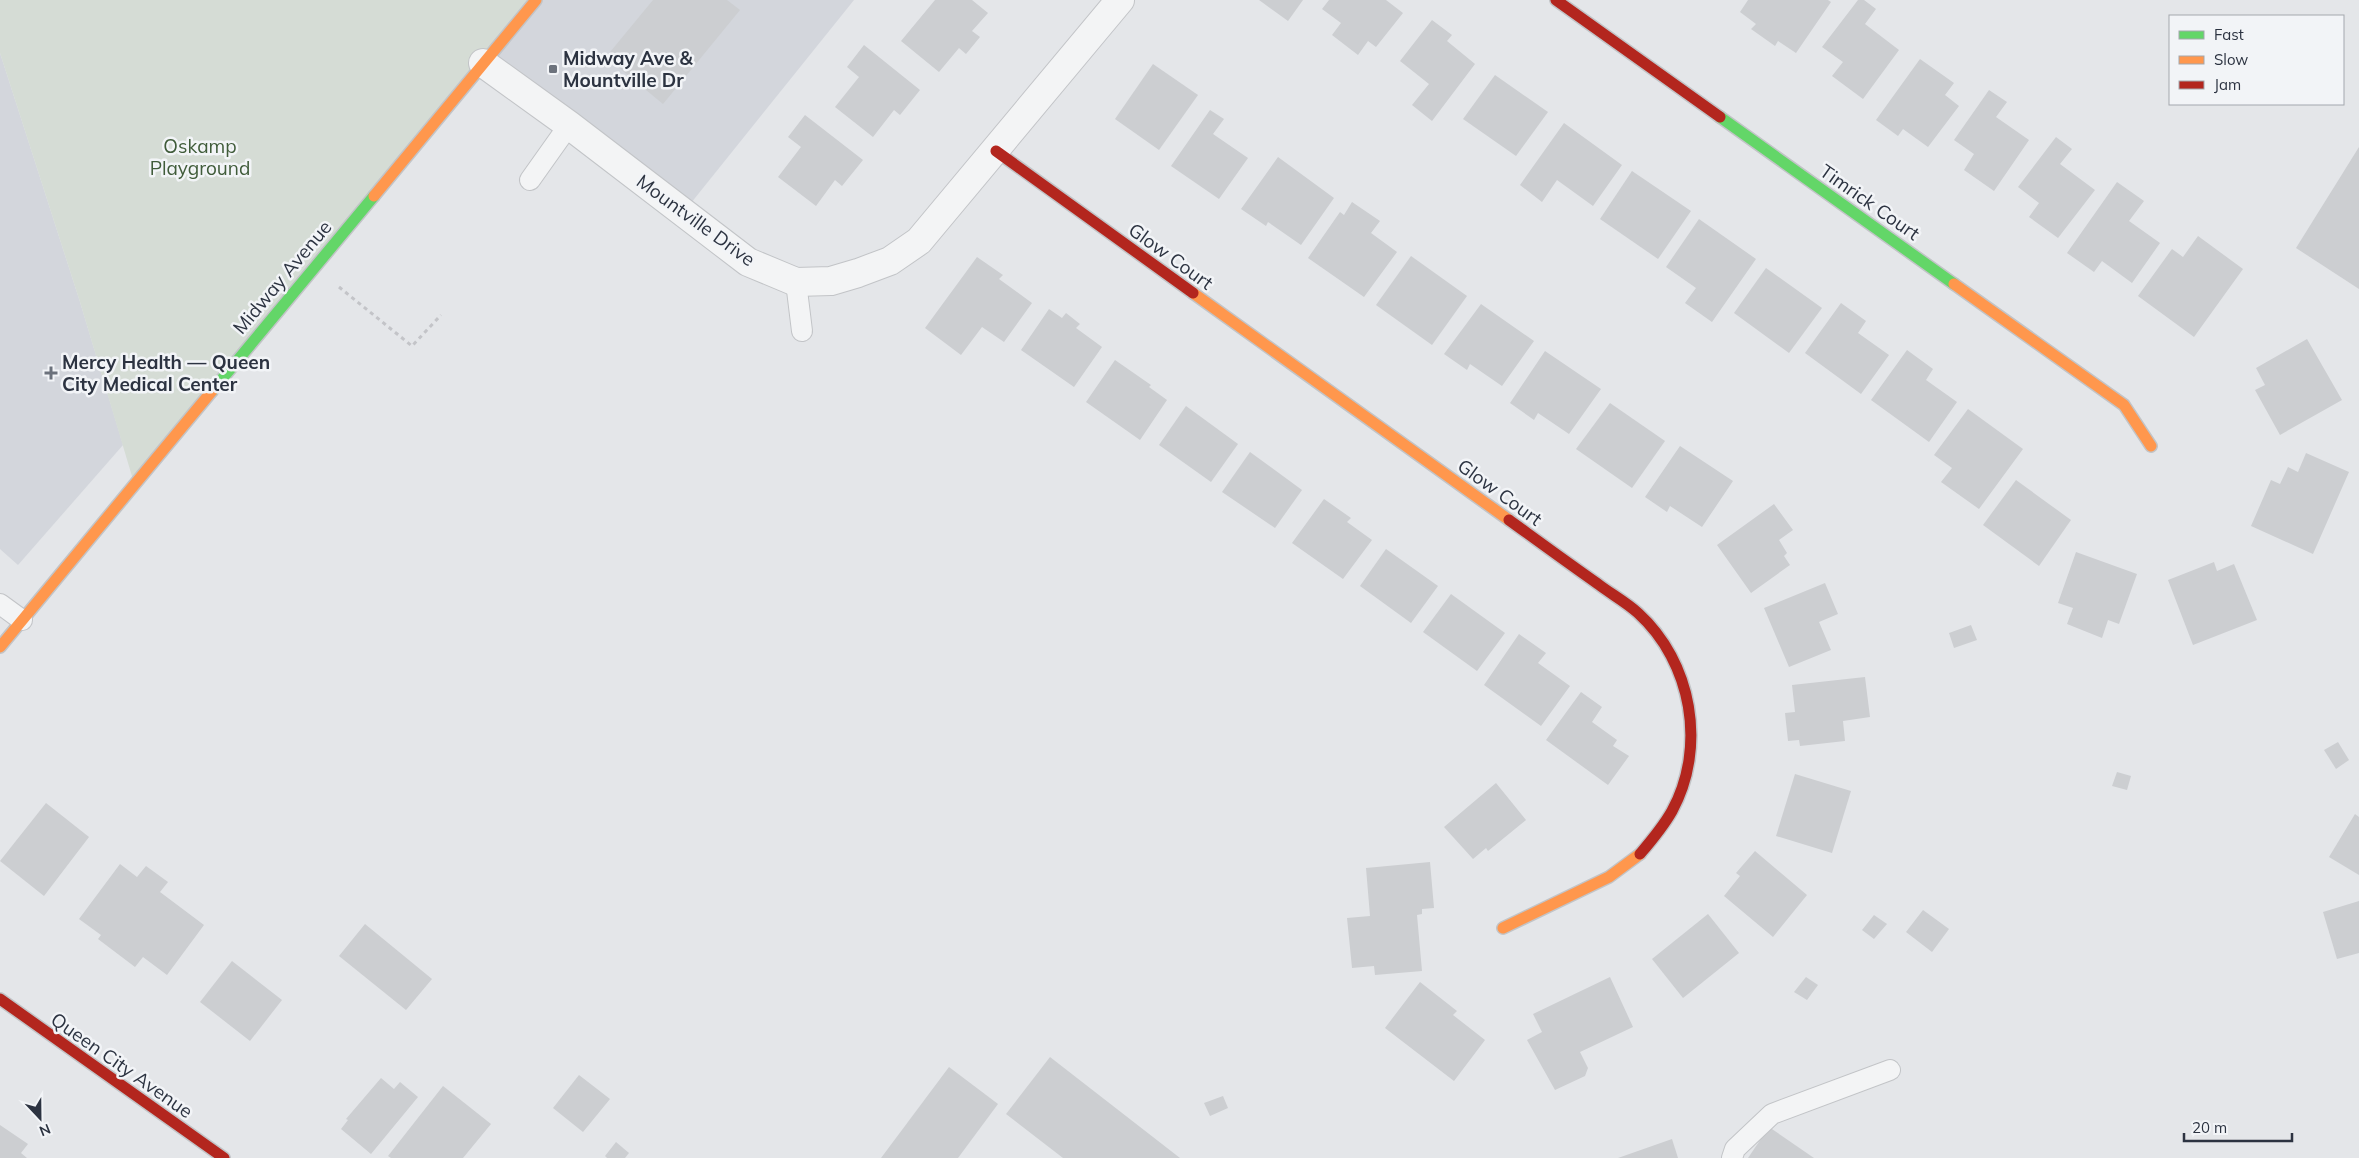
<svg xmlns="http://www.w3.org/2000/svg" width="2359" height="1158" font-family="Mulish,sans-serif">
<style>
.built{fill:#d3d6dc}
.green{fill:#d5dcd5}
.building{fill:#ccced1}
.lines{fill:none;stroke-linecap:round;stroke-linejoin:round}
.lane-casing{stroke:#c2c4c7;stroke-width:22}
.street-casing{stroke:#c2c4c7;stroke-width:30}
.fast-casing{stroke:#c2c4c7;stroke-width:14}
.slow-casing{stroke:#c2c4c7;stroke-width:14}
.jam-casing{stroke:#c2c4c7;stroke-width:14}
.path{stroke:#c3c4c8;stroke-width:3;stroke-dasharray:4 4;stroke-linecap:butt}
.lane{stroke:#f3f4f5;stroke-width:20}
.street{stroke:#f3f4f5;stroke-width:28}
.fast{stroke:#63d668;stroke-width:11}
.slow{stroke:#ff974d;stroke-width:11}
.jam{stroke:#b3261e;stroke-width:11}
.poi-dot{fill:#6c727c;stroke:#f2f4f7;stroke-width:2}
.labels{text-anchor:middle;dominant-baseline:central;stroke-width:5;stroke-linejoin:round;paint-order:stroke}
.poi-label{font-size:19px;font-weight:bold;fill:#2c3341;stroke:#f2f4f7;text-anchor:start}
.park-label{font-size:19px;fill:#405c3a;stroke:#f2f4f7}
.street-label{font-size:19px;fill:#2c3341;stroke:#f2f4f7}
</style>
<rect width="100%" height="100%" fill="#e4e6e9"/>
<g class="built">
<path d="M 536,0 L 854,0 L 683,213 L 483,63 Z"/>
<path d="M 0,53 L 80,302 L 123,445 L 18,565 L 0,549 Z"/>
</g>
<path class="green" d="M 0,0 L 536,0 L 134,483 L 80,302 L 0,53 Z"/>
<g class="building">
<path d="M 653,0 L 727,0 L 740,10 L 663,104 L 606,57 Z"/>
<path d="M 935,0 L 972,0 L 988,13 L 972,31 L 980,37 L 966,54 L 959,48 L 939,72 L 901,41 Z"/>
<path d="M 1259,0 L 1303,0 L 1288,21 Z"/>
<path d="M 1329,0 L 1386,0 L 1403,13 L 1376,47 L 1368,41 L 1358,55 L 1332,35 L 1341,23 L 1322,9 Z"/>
<path d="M 1748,0 L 1828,0 L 1831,2 L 1796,53 L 1778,41 L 1775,46 L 1751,29 L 1756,24 L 1740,12 Z"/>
<path d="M 1858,0 L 1864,0 L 1876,9 L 1865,24 L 1899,50 L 1863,99 L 1832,76 L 1843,62 L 1822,47 Z"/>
<path d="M 1432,20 L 1452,35 L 1447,41 L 1475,64 L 1432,121 L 1412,105 L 1429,84 L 1400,61 Z"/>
<path d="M 864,45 L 920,90 L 900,115 L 894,110 L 873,137 L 835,107 L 859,77 L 847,67 Z"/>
<path d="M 1920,59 L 1954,83 L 1945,95 L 1959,106 L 1928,147 L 1903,129 L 1898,136 L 1876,120 Z"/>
<path d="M 1153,64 L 1198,95 L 1159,150 L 1115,119 Z"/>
<path d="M 1495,75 L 1548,112 L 1516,156 L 1463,119 Z"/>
<path d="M 1989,90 L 2007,102 L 1996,117 L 2029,140 L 1994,191 L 1964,170 L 1974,154 L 1954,140 Z"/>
<path d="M 1210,110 L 1224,119 L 1213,134 L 1248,158 L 1219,199 L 1171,166 Z"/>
<path d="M 805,115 L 863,160 L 842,186 L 835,180 L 816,206 L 778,177 L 801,147 L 788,137 Z"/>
<path d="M 1564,123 L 1622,165 L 1593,206 L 1557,180 L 1542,202 L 1520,185 Z"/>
<path d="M 2056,137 L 2072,149 L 2060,164 L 2095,190 L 2058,238 L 2029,217 L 2039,203 L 2018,187 Z"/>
<path d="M 2359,147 L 2359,289 L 2296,248 Z"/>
<path d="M 1278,157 L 1334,198 L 1301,245 L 1268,222 L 1266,226 L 1241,209 Z"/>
<path d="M 1632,171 L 1691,211 L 1658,259 L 1600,219 Z"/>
<path d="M 2117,182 L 2144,201 L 2129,221 L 2160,243 L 2132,283 L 2102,261 L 2094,272 L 2067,253 Z"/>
<path d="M 1352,202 L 1380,221 L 1371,233 L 1397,252 L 1364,297 L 1308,258 L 1340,212 L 1344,215 Z"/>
<path d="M 1699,219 L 1756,259 L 1712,322 L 1685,303 L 1696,288 L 1666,267 Z"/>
<path d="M 2198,236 L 2243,269 L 2194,337 L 2138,296 L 2172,249 L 2183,257 Z"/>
<path d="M 1411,256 L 1467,296 L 1432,345 L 1376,305 Z"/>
<path d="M 977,257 L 1003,275 L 999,279 L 1032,303 L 1004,342 L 982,327 L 961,355 L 925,328 Z"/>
<path d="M 1766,268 L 1822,308 L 1789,353 L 1734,313 Z"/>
<path d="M 1841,303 L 1866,321 L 1858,333 L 1889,355 L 1861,394 L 1805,353 Z"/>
<path d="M 1481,304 L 1534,341 L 1502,386 L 1470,364 L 1467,370 L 1444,354 Z"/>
<path d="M 1049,309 L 1062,318 L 1066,313 L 1080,324 L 1076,328 L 1102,347 L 1074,387 L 1021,350 Z"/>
<path d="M 2307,339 L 2342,400 L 2280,435 L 2255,390 L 2265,385 L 2256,368 Z"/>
<path d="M 1907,350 L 1933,369 L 1926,380 L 1957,402 L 1929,442 L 1871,400 Z"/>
<path d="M 1545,351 L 1601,389 L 1569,434 L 1538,413 L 1534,420 L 1510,403 Z"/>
<path d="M 1115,360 L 1151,385 L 1149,387 L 1167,400 L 1140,440 L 1086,402 Z"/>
<path d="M 1610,403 L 1665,441 L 1632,488 L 1576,449 Z"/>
<path d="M 1186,406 L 1238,444 L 1211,482 L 1159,445 Z"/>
<path d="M 1968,409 L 2023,449 L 1979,509 L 1941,482 L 1952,468 L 1934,455 Z"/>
<path d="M 1680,446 L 1733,481 L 1702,527 L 1670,506 L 1667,512 L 1645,497 Z"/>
<path d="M 1250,452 L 1302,490 L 1275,528 L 1222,492 Z"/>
<path d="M 2306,453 L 2349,472 L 2313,554 L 2251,526 L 2271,480 L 2280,484 L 2288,467 L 2298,472 Z"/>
<path d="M 2016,480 L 2071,520 L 2039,566 L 1983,525 Z"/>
<path d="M 1324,499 L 1351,518 L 1347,522 L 1372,540 L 1343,579 L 1292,543 Z"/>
<path d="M 1774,504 L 1793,530 L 1779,540 L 1787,553 L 1784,556 L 1790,565 L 1751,593 L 1717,545 Z"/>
<path d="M 1386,549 L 1438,586 L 1411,623 L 1360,586 Z"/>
<path d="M 2076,552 L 2137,574 L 2119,624 L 2108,620 L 2102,638 L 2067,624 L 2073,608 L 2058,603 Z"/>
<path d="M 2214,562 L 2217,571 L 2234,564 L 2257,620 L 2193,645 L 2168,580 Z"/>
<path d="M 1825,583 L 1838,614 L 1819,622 L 1831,650 L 1789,667 L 1764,608 Z"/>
<path d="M 1451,594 L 1505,633 L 1477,671 L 1423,632 Z"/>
<path d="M 1971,625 L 1977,640 L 1954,648 L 1949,633 Z"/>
<path d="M 1519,634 L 1546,653 L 1538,663 L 1570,686 L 1541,726 L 1484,685 Z"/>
<path d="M 1865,677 L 1870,717 L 1843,721 L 1845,741 L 1800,746 L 1799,740 L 1788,741 L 1785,713 L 1795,712 L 1792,685 Z"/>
<path d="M 1581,692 L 1602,707 L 1592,722 L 1617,740 L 1613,746 L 1629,756 L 1608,785 L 1546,740 Z"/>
<path d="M 2338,742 L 2349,760 L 2336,769 L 2324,750 Z"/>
<path d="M 2117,772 L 2131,776 L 2127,790 L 2112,786 Z"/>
<path d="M 1795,774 L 1851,791 L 1832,853 L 1776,836 Z"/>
<path d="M 1496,783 L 1526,820 L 1488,851 L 1486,848 L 1473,859 L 1444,827 Z"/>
<path d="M 46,803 L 89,837 L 44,896 L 0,861 Z"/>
<path d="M 2355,814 L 2359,817 L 2359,875 L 2329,857 Z"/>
<path d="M 1755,851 L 1807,895 L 1773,937 L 1724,896 L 1740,876 L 1736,873 Z"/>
<path d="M 1430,862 L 1434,908 L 1422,909 L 1422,914 L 1417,915 L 1422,971 L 1375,975 L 1374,966 L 1352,968 L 1347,918 L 1370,916 L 1366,868 Z"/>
<path d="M 120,864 L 137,877 L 146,866 L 168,882 L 160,892 L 204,925 L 167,975 L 143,957 L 135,967 L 98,939 L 101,935 L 79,919 Z"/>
<path d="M 2359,901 L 2359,953 L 2337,959 L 2323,912 Z"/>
<path d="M 1923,910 L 1949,929 L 1932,952 L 1906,932 Z"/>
<path d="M 1708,914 L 1739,953 L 1683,998 L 1652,959 Z"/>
<path d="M 1874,915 L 1887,924 L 1874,939 L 1862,930 Z"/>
<path d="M 365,924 L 432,979 L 406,1010 L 339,956 Z"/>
<path d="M 232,961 L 282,1000 L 250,1041 L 200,1002 Z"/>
<path d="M 1610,977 L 1633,1027 L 1580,1052 L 1588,1068 L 1585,1076 L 1555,1090 L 1527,1040 L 1542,1032 L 1533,1014 Z"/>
<path d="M 1806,977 L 1818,985 L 1807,1000 L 1794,992 Z"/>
<path d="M 1420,982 L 1457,1011 L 1453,1015 L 1485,1040 L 1454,1081 L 1385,1028 Z"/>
<path d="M 1050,1057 L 1180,1158 L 1063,1158 L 1006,1114 Z"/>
<path d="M 949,1067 L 998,1104 L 958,1158 L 881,1158 Z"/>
<path d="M 579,1075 L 610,1099 L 583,1132 L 553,1108 Z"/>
<path d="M 381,1078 L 394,1089 L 400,1082 L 418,1097 L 371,1154 L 341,1129 L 348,1120 L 346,1119 Z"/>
<path d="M 443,1086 L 491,1124 L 463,1158 L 391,1158 L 388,1156 Z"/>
<path d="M 1223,1096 L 1228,1108 L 1210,1116 L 1204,1103 Z"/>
<path d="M 0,1125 L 28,1144 L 21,1153 L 27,1158 L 0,1158 Z"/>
<path d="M 1769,1127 L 1814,1158 L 1748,1158 Z"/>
<path d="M 1672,1139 L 1678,1158 L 1618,1158 Z"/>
<path d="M 616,1142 L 629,1153 L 625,1158 L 607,1158 L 605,1156 Z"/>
</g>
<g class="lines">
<g class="lane-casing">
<g id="lane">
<path d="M 530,180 L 569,125"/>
<path d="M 796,282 L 802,331"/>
<path d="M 0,604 L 22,620"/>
<path d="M 1732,1158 L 1735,1149 L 1772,1114 L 1890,1070"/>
</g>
</g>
<g class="street-casing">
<path id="street" d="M 483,63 L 569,125 L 748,262 L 796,282 L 831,281 L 858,273 L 890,261 L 919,241 L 1120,0"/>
</g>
<g class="fast-casing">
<g id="fast">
<path d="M 1720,117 L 1954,284"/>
<path d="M 212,391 L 374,196"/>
</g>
</g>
<g class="slow-casing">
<g id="slow">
<path d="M 374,196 L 536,0"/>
<path d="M 1954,284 L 2124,405 L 2151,446"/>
<path d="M 1193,293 L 1509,520"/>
<path d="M 0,647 L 212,391"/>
<path d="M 1503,928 L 1609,877 L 1640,854"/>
</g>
</g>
<g class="jam-casing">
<g id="jam">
<path d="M 1556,0 L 1720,117"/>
<path d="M 996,151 L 1193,293"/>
<path d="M 1509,520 C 1538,541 1568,563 1598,584 C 1611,594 1626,602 1638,613 C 1692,662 1707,747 1672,811 C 1663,827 1652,840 1640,854"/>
<path d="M 0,999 L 224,1158"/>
</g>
</g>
<path class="path" d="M 339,287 L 412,346 L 441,315"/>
<use href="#lane" class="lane"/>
<use href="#street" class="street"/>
<use href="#fast" class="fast"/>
<use href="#slow" class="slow"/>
<use href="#jam" class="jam"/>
</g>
<g class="poi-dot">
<rect x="548" y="64" width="10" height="10" rx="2.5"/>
<path d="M48.5 365.5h5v5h5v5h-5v5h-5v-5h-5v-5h5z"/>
</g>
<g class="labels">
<g class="poi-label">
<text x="563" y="58">Midway Ave &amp;<tspan x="563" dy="22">Mountville Dr</tspan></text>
<text x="62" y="362">Mercy Health — Queen<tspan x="62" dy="22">City Medical Center</tspan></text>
</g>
<g class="park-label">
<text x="200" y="146">Oskamp<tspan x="200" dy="22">Playground</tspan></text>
</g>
<g class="street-label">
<text transform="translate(1870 202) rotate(35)">Timrick Court</text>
<text transform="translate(696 220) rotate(36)">Mountville Drive</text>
<text transform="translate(1171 256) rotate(36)">Glow Court</text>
<text transform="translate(282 277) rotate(-50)">Midway Avenue</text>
<text transform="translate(1500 492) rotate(36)">Glow Court</text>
<text transform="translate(122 1065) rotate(35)">Queen City Avenue</text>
</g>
</g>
<rect x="2169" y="15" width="175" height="90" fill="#f2f4f7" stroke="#a3a7ae"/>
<rect x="2179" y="31" width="25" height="8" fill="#63d668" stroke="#a3a7ae"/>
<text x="2214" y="40" font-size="15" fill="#2c3341">Fast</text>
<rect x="2179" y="56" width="25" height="8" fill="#ff974d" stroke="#a3a7ae"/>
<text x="2214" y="65" font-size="15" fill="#2c3341">Slow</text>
<rect x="2179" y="81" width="25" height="8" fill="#b3261e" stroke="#a3a7ae"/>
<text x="2214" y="90" font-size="15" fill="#2c3341">Jam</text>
<g transform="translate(40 1118) rotate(158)" stroke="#f2f4f7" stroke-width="4" paint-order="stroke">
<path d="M0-4L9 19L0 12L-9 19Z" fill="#2c3341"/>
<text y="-8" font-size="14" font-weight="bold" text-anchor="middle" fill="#2c3341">N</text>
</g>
<path d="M2184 1133v8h108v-8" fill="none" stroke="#2c3341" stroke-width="2.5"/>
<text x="2192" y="1133" font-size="15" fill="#2c3341" stroke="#f2f4f7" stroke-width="4" paint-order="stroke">20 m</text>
</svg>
